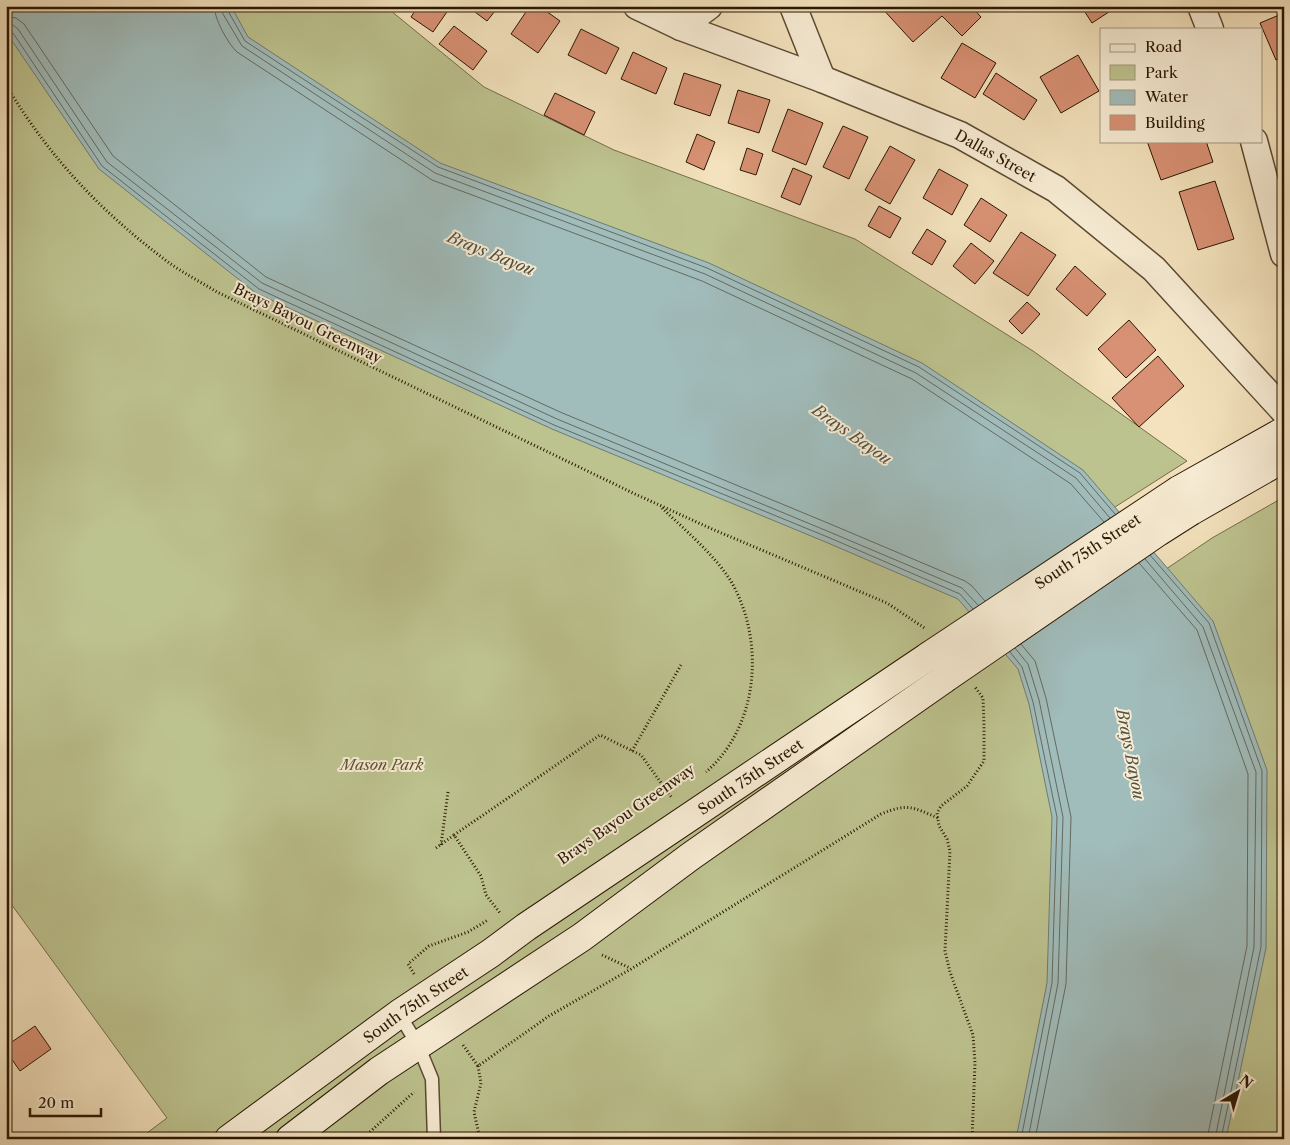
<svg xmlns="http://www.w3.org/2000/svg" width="1290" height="1145" font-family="'Libre Caslon Text',serif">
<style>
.green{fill:#bdc38f;stroke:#746d48}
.water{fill:#a0bcbb;stroke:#717a71}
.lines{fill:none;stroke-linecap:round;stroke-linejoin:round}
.shore{stroke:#656a5e;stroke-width:1}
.building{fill:#d89174;stroke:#2a1702}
.service-casing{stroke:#5c4a31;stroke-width:15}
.minor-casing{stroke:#5c4a31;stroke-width:29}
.secondary-casing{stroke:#2a1702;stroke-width:30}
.path{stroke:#2a1702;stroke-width:3;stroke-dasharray:1 2.5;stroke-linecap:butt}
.service{stroke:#f7ecd4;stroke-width:12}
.minor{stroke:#f7ecd4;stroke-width:26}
.secondary{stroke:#f7ecd4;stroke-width:28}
.secondary-bridge-casing{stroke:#2a1702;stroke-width:30;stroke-linecap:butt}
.secondary-bridge{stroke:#f7ecd4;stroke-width:28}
.labels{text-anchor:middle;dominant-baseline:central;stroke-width:4;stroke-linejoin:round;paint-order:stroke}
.street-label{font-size:15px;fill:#2a1702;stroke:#f7ecd4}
.park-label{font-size:15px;font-style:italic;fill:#5d5333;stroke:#f7ecd4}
.water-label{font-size:16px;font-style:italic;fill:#535143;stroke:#f7ecd4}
</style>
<rect width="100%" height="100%" fill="#f3e2bd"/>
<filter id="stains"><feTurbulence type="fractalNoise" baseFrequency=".004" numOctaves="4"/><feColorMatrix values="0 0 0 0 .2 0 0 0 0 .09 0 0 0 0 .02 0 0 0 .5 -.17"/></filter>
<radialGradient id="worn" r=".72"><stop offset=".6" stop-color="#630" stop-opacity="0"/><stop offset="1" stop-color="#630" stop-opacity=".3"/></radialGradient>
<path class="green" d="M 6,6 L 385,6 L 484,87 L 614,150 L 855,239 L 1033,351 L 1187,461 L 1115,507 L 1018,669 L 1212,538 L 1284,497 L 1284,1139 L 139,1139 L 167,1118 L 6,897 Z"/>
<path class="water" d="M 6,6 L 231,6 L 248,37 L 440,163 L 709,263 L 922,363 L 1083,470 L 1213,621 L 1267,770 L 1266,948 L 1226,1139 L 1016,1139 L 1047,983 L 1052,817 L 1029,704 L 1018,669 L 958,599 L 828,543 L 552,429 L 256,293 L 99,169 L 6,32 Z"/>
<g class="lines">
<g class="shore">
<path d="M 214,6 C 214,18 228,44 237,52 L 432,180 L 702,281 L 912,379 L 1071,484 L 1104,522"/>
<path d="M 221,6 L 223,14 L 242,46 L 435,173 L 705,274 L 916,373 L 1076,478 L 1110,518"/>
<path d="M 227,6 L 228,11 L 245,41 L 438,167 L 707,268 L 919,367 L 1080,473 L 1115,514"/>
<path d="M 6,16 L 16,18 L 24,24 L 113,156 L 266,277 L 560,412 L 835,526 L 965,581 L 972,586 L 985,601"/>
<path d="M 6,24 L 13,25 L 18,29 L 107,162 L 262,283 L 557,419 L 832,533 L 962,588 L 978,605"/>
<path d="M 6,30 L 13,33 L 102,166 L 259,289 L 554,425 L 830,538 L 960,594 L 973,609"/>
<path d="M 1150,555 L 1209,623 L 1262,771 L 1261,947 L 1221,1139"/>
<path d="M 1145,559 L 1203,627 L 1256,772 L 1254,947 L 1215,1139"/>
<path d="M 1139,563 L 1197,630 L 1248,774 L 1247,946 L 1207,1139"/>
<path d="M 1021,644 L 1035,661 L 1046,698 L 1071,817 L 1066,984 L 1035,1139"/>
<path d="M 1015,648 L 1028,664 L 1039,700 L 1063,817 L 1058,983 L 1028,1139"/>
<path d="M 1010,652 L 1022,667 L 1033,702 L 1057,817 L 1052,983 L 1021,1139"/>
</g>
</g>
<g class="building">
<path d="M 418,6 L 451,6 L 433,32 L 411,17 Z"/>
<path d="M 467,6 L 499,6 L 487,21 Z"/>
<path d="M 530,6 L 539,6 L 560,21 L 538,53 L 511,34 Z"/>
<path d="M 880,6 L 971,6 L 981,17 L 962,36 L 942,16 L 913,42 Z"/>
<path d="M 1081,6 L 1118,6 L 1092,23 Z"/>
<path d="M 1284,13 L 1284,57 L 1276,60 L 1260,23 Z"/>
<path d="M 454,26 L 487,51 L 473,70 L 439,44 Z"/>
<path d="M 581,29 L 619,48 L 606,74 L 568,55 Z"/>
<path d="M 962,43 L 996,63 L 975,98 L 941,78 Z"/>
<path d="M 633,52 L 667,68 L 656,94 L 621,79 Z"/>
<path d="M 1078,55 L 1099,91 L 1061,113 L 1040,77 Z"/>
<path d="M 684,73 L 721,85 L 710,116 L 674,104 Z"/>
<path d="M 996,73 L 1037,100 L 1024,120 L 983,94 Z"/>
<path d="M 738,90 L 770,100 L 759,133 L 728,123 Z"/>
<path d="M 555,93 L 595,112 L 584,135 L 544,115 Z"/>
<path d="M 788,109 L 823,123 L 806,165 L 772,151 Z"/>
<path d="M 843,126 L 868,137 L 849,179 L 823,167 Z"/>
<path d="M 697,134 L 715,142 L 704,170 L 686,162 Z"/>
<path d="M 1147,141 L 1206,141 L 1213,162 L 1161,180 Z"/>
<path d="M 890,146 L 915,160 L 890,204 L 865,190 Z"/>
<path d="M 747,148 L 763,154 L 756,175 L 740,170 Z"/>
<path d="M 793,168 L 812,176 L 800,205 L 781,197 Z"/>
<path d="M 939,169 L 968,185 L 952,215 L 923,198 Z"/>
<path d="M 1215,181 L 1234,239 L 1198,250 L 1179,192 Z"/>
<path d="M 981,198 L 1007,215 L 990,242 L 964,225 Z"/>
<path d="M 879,206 L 901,218 L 890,238 L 868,226 Z"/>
<path d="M 927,229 L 946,241 L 932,265 L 912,253 Z"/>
<path d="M 1021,232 L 1056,255 L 1028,296 L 993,273 Z"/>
<path d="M 971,243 L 994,261 L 975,284 L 953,266 Z"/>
<path d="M 1075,266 L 1106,294 L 1087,316 L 1056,289 Z"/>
<path d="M 1027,302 L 1040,314 L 1022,334 L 1009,321 Z"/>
<path d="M 1129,320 L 1156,350 L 1126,378 L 1098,349 Z"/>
<path d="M 1158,356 L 1184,386 L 1139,427 L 1112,398 Z"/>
<path d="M 35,1026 L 51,1049 L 20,1071 L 6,1051 L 6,1046 Z"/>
</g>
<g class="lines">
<g class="service-casing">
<path id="service" d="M 399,1014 L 418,1045 L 432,1079 L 434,1139"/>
</g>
<g class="minor-casing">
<g id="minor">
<path id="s1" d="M 637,6 L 681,27 L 822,79 L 960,135 L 1056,189 L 1154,269 L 1284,411"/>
<path d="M 793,6 L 822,79"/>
<path d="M 1201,6 L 1210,29"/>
<path d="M 681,27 L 709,6"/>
<path d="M 1254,141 L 1284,254"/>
</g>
</g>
<g class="secondary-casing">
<g id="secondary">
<path d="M 1179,490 L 1284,431"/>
<path d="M 1191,511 L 1284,458"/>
<path id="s2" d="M 229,1139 L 399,1014 L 491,953 L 526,927 L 929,656"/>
<path d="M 290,1139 L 379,1071 L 582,937 L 691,856 L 944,679"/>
</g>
</g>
<g class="path">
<path d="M 6,85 C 50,158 100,211 168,262 C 183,273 201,282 217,292 L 635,494 L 712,529 L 887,603 L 926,629"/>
<path d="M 662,508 C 685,530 716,556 732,583 C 765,642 759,726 706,772"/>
<path d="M 632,751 L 681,665"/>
<path d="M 454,835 L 600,735 L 641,755 L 672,798"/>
<path d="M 441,845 L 448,792"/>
<path d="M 436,848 L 454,835 L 481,876 L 486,895 L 500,913"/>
<path d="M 602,955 L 630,968"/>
<path d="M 414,974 L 408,964 L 429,946 L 468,932 L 488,920"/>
<path d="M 463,1045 L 478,1066 L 549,1016 L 631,969 L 881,814 C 908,803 912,807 938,818"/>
<path d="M 478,1066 L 481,1083 L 474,1112 L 480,1139"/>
<path d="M 362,1139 L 414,1092"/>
<path d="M 972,1139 L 975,1063 L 973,1035 L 950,972 L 945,951 L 950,851 L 947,839 L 939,826 L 937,813 L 941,806 L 967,786 L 984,761 L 984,725 L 983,698 L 975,687"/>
</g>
<use href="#service" class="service"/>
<use href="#minor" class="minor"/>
<use href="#secondary" class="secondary"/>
<g class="secondary-bridge-casing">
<g id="secondary-bridge">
<path id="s3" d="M 929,656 L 1179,490"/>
<path d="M 944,679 L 1158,532 L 1191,511"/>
</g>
</g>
<use href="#secondary-bridge" class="secondary-bridge"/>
</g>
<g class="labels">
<g class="street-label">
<text stroke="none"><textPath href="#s1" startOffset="389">Dallas Street</textPath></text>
<text transform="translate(308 323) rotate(26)">Brays Bayou Greenway</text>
<text stroke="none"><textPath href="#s3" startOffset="190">South 75th Street</textPath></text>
<text stroke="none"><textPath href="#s2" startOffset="635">South 75th Street</textPath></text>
<text transform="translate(626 814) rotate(-35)">Brays Bayou Greenway</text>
<text stroke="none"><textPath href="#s2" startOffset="230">South 75th Street</textPath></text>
</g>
<g class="park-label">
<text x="382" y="764">Mason Park</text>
</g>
<g class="water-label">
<text transform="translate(491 253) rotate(22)">Brays Bayou</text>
<text transform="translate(852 434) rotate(35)">Brays Bayou</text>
<text transform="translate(1131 754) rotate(79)">Brays Bayou</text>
</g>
</g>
<rect width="1290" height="1145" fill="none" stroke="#f3e2bd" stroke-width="25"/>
<rect x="8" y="8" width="1275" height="1130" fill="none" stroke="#2a1702" stroke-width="2.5"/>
<rect x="12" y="12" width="1265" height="1120" fill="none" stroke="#2a1702"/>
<rect x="1100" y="28" width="162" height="115" fill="#f7ecd4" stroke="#a59780"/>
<rect x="1110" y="44" width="25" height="8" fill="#f7ecd4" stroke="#a59780"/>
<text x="1145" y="52" font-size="15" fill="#2a1702">Road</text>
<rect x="1110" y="65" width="25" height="15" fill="#bdc38f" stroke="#a59780"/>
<text x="1145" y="78" font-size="15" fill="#2a1702">Park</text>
<rect x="1110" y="90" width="25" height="15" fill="#a0bcbb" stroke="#a59780"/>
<text x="1145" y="102" font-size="15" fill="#2a1702">Water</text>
<rect x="1110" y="115" width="25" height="15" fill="#d89174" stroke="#a59780"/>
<text x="1145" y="128" font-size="15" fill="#2a1702">Building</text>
<g transform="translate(1238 1092) rotate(38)" stroke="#f7ecd4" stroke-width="4" paint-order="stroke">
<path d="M0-4L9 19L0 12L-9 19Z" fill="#2a1702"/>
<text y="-8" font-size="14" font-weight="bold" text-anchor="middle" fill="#2a1702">N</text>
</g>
<path d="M30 1108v8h71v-8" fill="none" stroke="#2a1702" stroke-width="2.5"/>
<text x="38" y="1108" font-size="15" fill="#2a1702" stroke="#f7ecd4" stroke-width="4" paint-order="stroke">20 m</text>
<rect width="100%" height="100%" filter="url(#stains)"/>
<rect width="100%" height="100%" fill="url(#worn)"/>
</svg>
